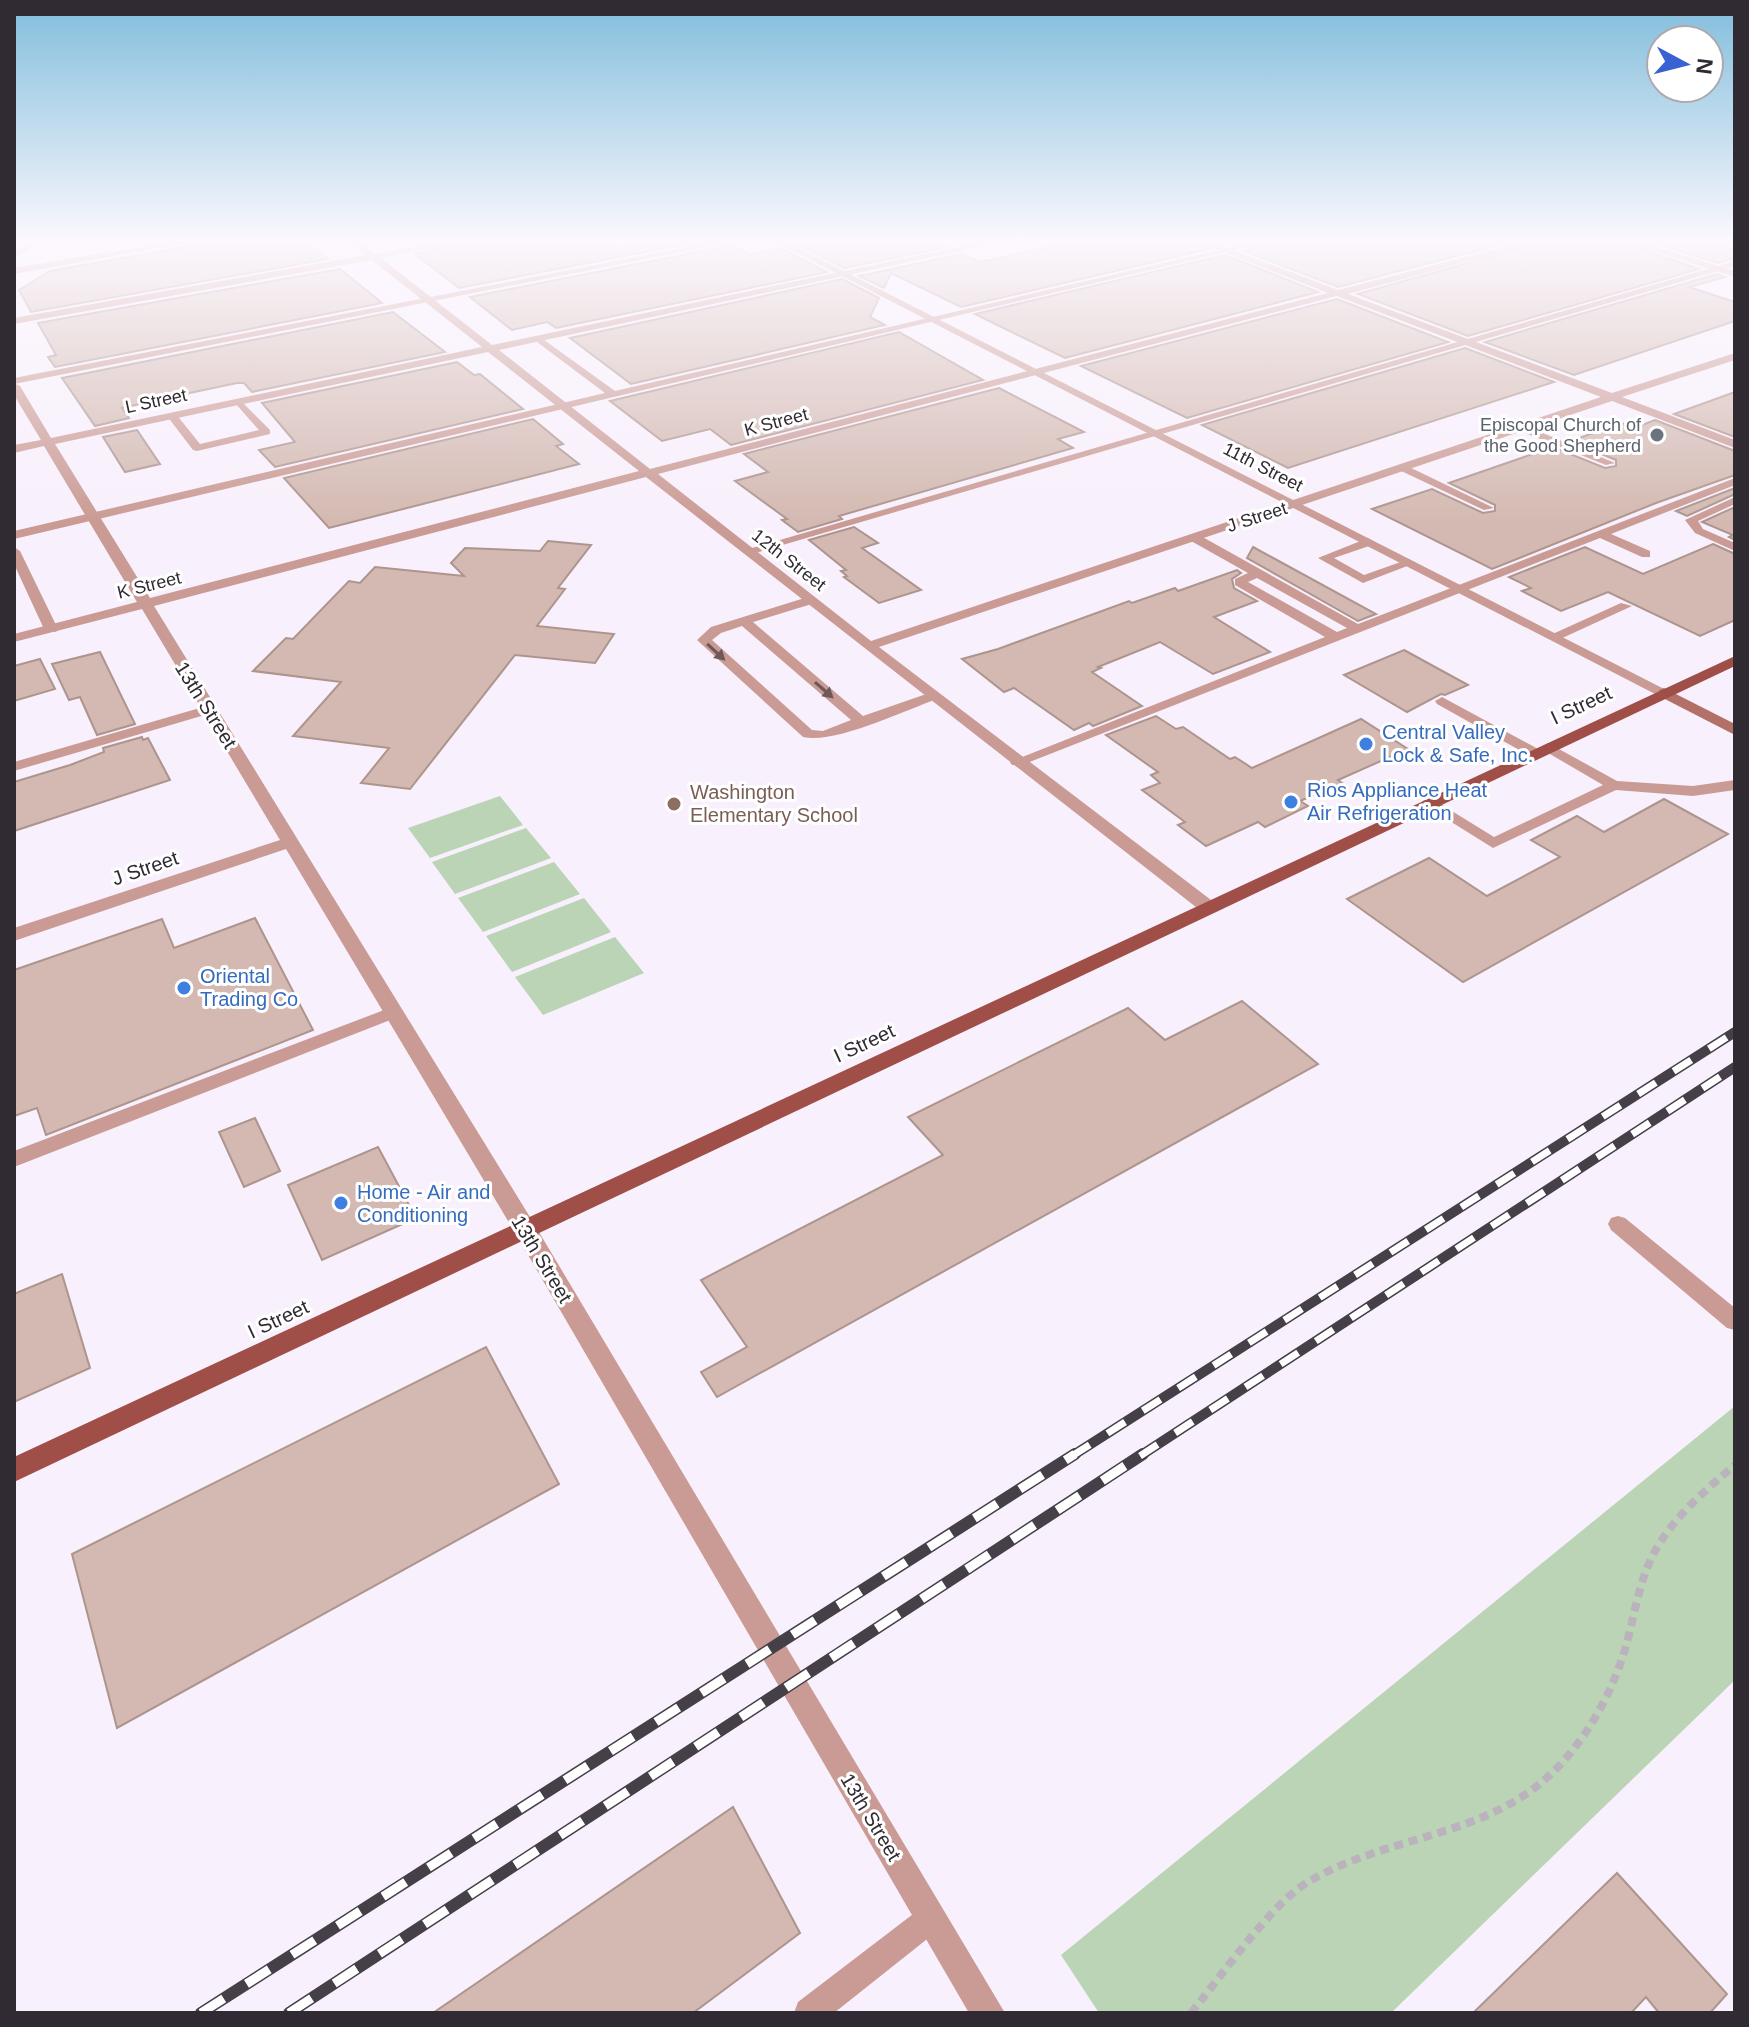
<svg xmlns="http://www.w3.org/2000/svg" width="1749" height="2027" viewBox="0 0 1749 2027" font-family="Helvetica,sans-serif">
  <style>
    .green { fill: #bbd4b5 }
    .building { fill: #d3b9b1; stroke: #ad948d; stroke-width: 2 }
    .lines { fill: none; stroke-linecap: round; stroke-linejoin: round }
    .path { stroke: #bab3be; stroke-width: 8; stroke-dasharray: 9 6; stroke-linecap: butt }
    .service { fill: #ca9b94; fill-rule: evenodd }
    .minor { fill: #ca9b94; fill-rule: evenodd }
    .tertiary { fill: #ca9b94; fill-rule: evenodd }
    .secondary { fill: #b27067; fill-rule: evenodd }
    .primary { fill: #9f4f47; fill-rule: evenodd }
    .rail-far1-casing { stroke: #453f48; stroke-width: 10 }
    .rail-casing { stroke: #453f48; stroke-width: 12 }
    .rail-far1 { stroke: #fff; stroke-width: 7; stroke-dasharray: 21; stroke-linecap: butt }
    .rail { stroke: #fff; stroke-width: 9; stroke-dasharray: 27; stroke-linecap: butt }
    .oneway { fill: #6e585a }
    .worship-dot { fill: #6b7280; stroke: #fff; stroke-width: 3 }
    .shop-dot { fill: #3f7fe0; stroke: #fff; stroke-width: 3 }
    .education-dot { fill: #8d6e63; stroke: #fff; stroke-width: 3 }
    .labels { text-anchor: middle; stroke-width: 6; stroke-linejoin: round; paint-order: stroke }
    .far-street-label { font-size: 18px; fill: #302b33; stroke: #fff }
    .far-worship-label { font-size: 18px; fill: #5b616d; stroke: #fff; text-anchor: end }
    .street-label { font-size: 20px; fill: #302b33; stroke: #fff }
    .shop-label { font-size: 20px; fill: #366cbe; stroke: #fff; text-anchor: start }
    .education-label { font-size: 20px; fill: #785e54; stroke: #fff; text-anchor: start }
  </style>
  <rect width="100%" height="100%" fill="#f8f0fc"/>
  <g class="green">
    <path d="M500 796 523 825 430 858 408 828Z"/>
    <path d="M526 828 551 858 455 894 432 862Z"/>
    <path d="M554 862 580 894 483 932 458 898Z"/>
    <path d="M584 898 611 932 512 972 486 936Z"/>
    <path d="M615 937 644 973 543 1015 515 977Z"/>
    <path d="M1735 1406V1680L1391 2013H1099L1061 1955Z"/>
  </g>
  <g class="building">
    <path d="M278 239H304L328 259 31 312 19 290 50 271 224 240 232 247Z"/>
    <path d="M479 239H601L617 249 666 239H712L459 288 415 254Z"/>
    <path d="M827 239H930L947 247 844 268 799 245Z"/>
    <path d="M1086 239 1099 242 1113 239H1188L1209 249 961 307 891 273 884 288 859 276 962 254 980 262Z"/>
    <path d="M1284 239H1522L1338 287 1244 251Z"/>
    <path d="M1553 239H1613L1699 269 1468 336 1358 294Z"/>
    <path d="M1641 239H1700L1735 250V258L1718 263Z"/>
    <path d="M733 245 750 254 781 248 827 272 556 328 547 322 512 330 470 297Z"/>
    <path d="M1225 255 1318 292 1065 358 975 314Z"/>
    <path d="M340 269 382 303 55 367 48 357 56 355 38 323Z"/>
    <path d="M1717 274 1725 277 1689 287 1735 302V321L1574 375 1485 342Z"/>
    <path d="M842 279 879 298 870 317 885 325 631 384 570 338Z"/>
    <path d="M1337 299 1448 342 1187 418 1081 366Z"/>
    <path d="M393 312 445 352 252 392 244 383H237L166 398 122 408 129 418 95 426 62 378Z"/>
    <path d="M899 332 983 380 731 445 710 429 662 441 610 401Z"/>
    <path d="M1465 348 1554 382 1288 468 1202 425Z"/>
    <path d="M457 362 474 375 480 374 523 409 275 467 259 450 295 442 262 403Z"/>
    <path d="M999 388 1084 432 1058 439 1073 448 839 516 842 519 798 532 782 520 787 519 735 481 768 472 744 454Z"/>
    <path d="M1735 392V437L1674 414Z"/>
    <path d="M533 419 563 444 556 446 579 464 329 528 284 478Z"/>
    <path d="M1655 420 1735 451V475L1656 503 1492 569 1372 509 1432 489 1483 513 1495 511V505L1449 483 1553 447 1605 468 1616 466V460L1570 441 1622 423 1634 428Z"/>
    <path d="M137 430 160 464 125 472 103 437Z"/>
    <path d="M1735 488V494L1687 516 1676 511Z"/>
    <path d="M1735 507V540L1729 537 1733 535 1702 522Z"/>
    <path d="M854 527 878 543 862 548 921 590 879 603 844 577 847 576 841 571 846 570 809 540Z"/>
    <path d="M548 541 591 545 558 588 565 589 537 626 614 634 595 663 515 655 410 789 361 783 389 748 293 736 341 682 253 671 286 638 293 639 349 581 360 583 375 567 464 576 451 563 465 548 540 551Z"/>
    <path d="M1713 544 1735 554V620L1700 636 1608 592 1561 611 1522 591 1531 588 1509 577 1585 547 1643 574Z"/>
    <path d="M1253 547 1376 614 1358 621 1247 558Z"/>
    <path d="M1237 570 1241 573 1232 579 1234 588 1257 601 1214 617 1270 652 1213 674 1160 642 1098 667 1101 668 1092 672 1142 706 1093 726 1089 723 1074 730 1014 688 1004 692 962 659 998 649 1129 601 1132 603 1175 588 1178 591Z"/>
    <path d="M1404 650 1468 685 1445 695 1441 694 1407 712 1344 675Z"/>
    <path d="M100 652 135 724 97 735 80 697 69 700 52 664Z"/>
    <path d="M40 659 55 689 14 701V666Z"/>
    <path d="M1156 716 1176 729 1183 727 1230 759 1235 757 1252 768 1361 719 1408 749 1338 780 1342 783 1300 801 1308 806 1265 827 1258 822 1206 846 1178 825 1185 822 1142 790 1160 783 1151 775 1158 772 1106 735Z"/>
    <path d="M142 737 143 740 148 738 170 780 14 831V782L70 765 104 752 103 748Z"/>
    <path d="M1664 799 1728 834 1463 982 1347 899 1429 858 1487 896 1560 857 1531 840 1577 816 1604 832Z"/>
    <path d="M255 918 313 1030 46 1135 37 1108 14 1116V970L162 919 174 948Z"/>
    <path d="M1242 1001 1318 1064 717 1397 701 1372 747 1347 701 1280 943 1155 908 1117 1128 1008 1165 1040Z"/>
    <path d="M255 1118 280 1171 244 1187 219 1132Z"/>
    <path d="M378 1147 416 1218 322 1260 288 1185Z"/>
    <path d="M62 1274 90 1368 14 1402V1294Z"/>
    <path d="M486 1347 559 1484 117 1728 72 1554Z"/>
    <path d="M733 1807 800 1933 693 2013H433Z"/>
    <path d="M1617 1873 1727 1994 1710 2013H1659L1646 1997 1631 2013H1473Z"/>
  </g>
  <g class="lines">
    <path class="path" d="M1191 2013C1220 1978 1271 1904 1308 1882 1388 1834 1491 1838 1558 1767 1590 1733 1613 1691 1626 1646 1634 1617 1638 1587 1651 1559 1669 1521 1703 1492 1735 1465"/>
    <g class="service">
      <path d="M189 239H208L14 274V268Z"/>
      <path d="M729 239H746L14 384V378Z"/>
      <path d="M1266 239H1281L14 539V531L605 393 537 342 540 337 615 391Z"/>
      <path d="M1735 261V266L752 554 742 551Z"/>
      <path d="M239 399 270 430V434L197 451 193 450 167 416 176 414 200 444 259 430 234 402Z"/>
      <path d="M1518 426H1526L1615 463 1606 465 1518 430Z"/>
      <path d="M1399 466H1407L1494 508 1484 510 1399 470Z"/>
      <path d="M1735 478V485L1611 534 1650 551V557H1642L1600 538 1022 765H1012L1010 762 1325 637 1235 585V579L1248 573 1191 541V535H1199L1358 624ZM1257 578 1347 628 1337 632 1248 582Z"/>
      <path d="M1735 497V504L1698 521 1703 529 1735 543V551L1695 533 1685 520Z"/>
      <path d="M1368 538 1374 542 1372 545 1334 558 1364 575 1409 559 1415 563 1363 583 1318 558Z"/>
      <path d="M14 547 20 551 58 629 56 632 44 629 14 564Z"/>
      <path d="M811 596 817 600 815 603 753 622 863 716 932 692 937 693V699C903 711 836 744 803 737L697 640 711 627ZM742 626 851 720 823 731 812 730 712 640 721 633Z"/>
      <path d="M1621 603 1632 606 1558 640 1546 637Z"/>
      <path d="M1442 697 1540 750 1542 753 1535 757 1530 756 1437 704 1435 701Z"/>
      <path d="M210 705 217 709 215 712 14 771V762Z"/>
      <path d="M1548 743 1617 781 1693 786 1735 780V790L1693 796 1616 790 1493 848 1421 803 1424 800H1434L1494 837 1603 785 1543 750 1541 747Z"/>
      <path d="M392 1007 401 1013 398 1017 14 1167V1151Z"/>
      <path d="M1618 1216 1625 1218 1735 1308V1330L1727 1328 1611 1230 1608 1224 1611 1218Z"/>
      <path d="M931 1903 941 1908 946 1918 941 1928 834 2013H794L798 2002 921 1908Z"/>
    </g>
    <g class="minor">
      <path d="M347 239H357L375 254 456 239H476L381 258 492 345 997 239H1015L499 350 650 469 1328 293 1191 239H1204L1338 290 1535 239H1550L1348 294 1612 393 1735 353V360L1622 397 1735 440V448L1612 401 879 647 1215 903 1217 907 1208 913 1201 911 646 477 154 606 533 1222 1005 2013H969L517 1236 286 849 14 941V928L280 840 142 609 14 642V634L137 602 44 446 14 453V445L41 440 14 395V383L20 386 51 438 482 347 372 260 14 324V318L366 255ZM1337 296 1601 397 871 641 658 474ZM488 352 639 471 150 598 55 444Z"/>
      <path d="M1616 239H1630L1735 271V277Z"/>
    </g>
    <g class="tertiary">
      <path d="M34 239H45L14 258V251Z"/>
      <path d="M770 239H781L1672 693 1669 696H1659Z"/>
    </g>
    <path class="secondary" d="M1664 688 1735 724V735L1659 696V690Z"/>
    <path class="primary" d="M1735 656V666L14 1482V1457Z"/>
    <g class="rail-far1-casing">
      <g id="rail-far1">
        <path d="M1072 1456 1735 1032"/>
        <path d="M1140 1456 1735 1067"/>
      </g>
    </g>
    <g class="rail-casing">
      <g id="rail">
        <path d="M201 2013 1075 1454"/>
        <path d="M289 2013 1143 1454"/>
      </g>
    </g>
    <use href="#rail-far1" class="rail-far1"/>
    <use href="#rail" class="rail"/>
  </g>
  <defs><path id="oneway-solid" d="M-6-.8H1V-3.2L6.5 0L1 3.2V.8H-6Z" transform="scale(2)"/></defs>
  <g class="oneway">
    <use href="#oneway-solid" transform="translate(716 652) rotate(43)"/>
    <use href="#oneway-solid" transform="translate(824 690) rotate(41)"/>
  </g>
  <linearGradient id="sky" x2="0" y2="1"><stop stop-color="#81bddc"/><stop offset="0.46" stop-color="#fcf8fe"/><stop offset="1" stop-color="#fcf8fe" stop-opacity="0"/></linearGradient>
  <rect width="1749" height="523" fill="url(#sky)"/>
  <circle class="worship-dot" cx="1657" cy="435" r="8"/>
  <g class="shop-dot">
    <circle cx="1366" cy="744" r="8"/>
    <circle cx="1291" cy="802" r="8"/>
    <circle cx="184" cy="988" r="8"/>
    <circle cx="341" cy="1203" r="8"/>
  </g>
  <circle class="education-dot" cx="674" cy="804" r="8"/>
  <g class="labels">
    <g class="far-street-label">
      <text transform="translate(156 401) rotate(-12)" y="6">L Street</text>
      <text transform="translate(776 422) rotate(-15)" y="6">K Street</text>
      <text transform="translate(1263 467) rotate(27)" y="6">11th Street</text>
      <text transform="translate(1257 517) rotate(-18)" y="6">J Street</text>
      <text transform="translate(789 560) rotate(38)" y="6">12th Street</text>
      <text transform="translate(149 585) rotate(-14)" y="6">K Street</text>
    </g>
    <g class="far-worship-label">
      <text x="1641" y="431">Episcopal Church of<tspan x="1641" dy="21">the Good Shepherd</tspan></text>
    </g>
    <g class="street-label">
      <text transform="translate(206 705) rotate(58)" y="7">13th Street</text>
      <text transform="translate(1581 705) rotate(-25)" y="7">I Street</text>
      <text transform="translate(145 868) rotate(-19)" y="7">J Street</text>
      <text transform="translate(864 1043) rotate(-25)" y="7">I Street</text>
      <text transform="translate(542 1259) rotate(59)" y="7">13th Street</text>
      <text transform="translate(278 1319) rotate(-25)" y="7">I Street</text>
      <text transform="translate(871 1817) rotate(59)" y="7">13th Street</text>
    </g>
    <g class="shop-label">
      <text x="1382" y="739">Central Valley<tspan x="1382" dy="23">Lock &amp; Safe, Inc.</tspan></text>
      <text x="1307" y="797">Rios Appliance Heat<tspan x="1307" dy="23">Air Refrigeration</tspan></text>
      <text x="200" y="983">Oriental<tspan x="200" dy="23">Trading Co</tspan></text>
      <text x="357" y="1199">Home - Air and<tspan x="357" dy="23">Conditioning</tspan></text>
    </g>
    <g class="education-label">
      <text x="690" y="799">Washington<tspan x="690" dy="23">Elementary School</tspan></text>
    </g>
  </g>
  <rect width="1749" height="2027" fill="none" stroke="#302b33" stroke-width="32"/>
  <g transform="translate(1685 64) rotate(97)"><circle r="38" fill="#ffffff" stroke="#acaaad" stroke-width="2"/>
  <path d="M0-6L14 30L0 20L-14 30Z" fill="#3961d2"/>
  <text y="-12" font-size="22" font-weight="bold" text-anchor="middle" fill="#302b33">N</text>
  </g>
</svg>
